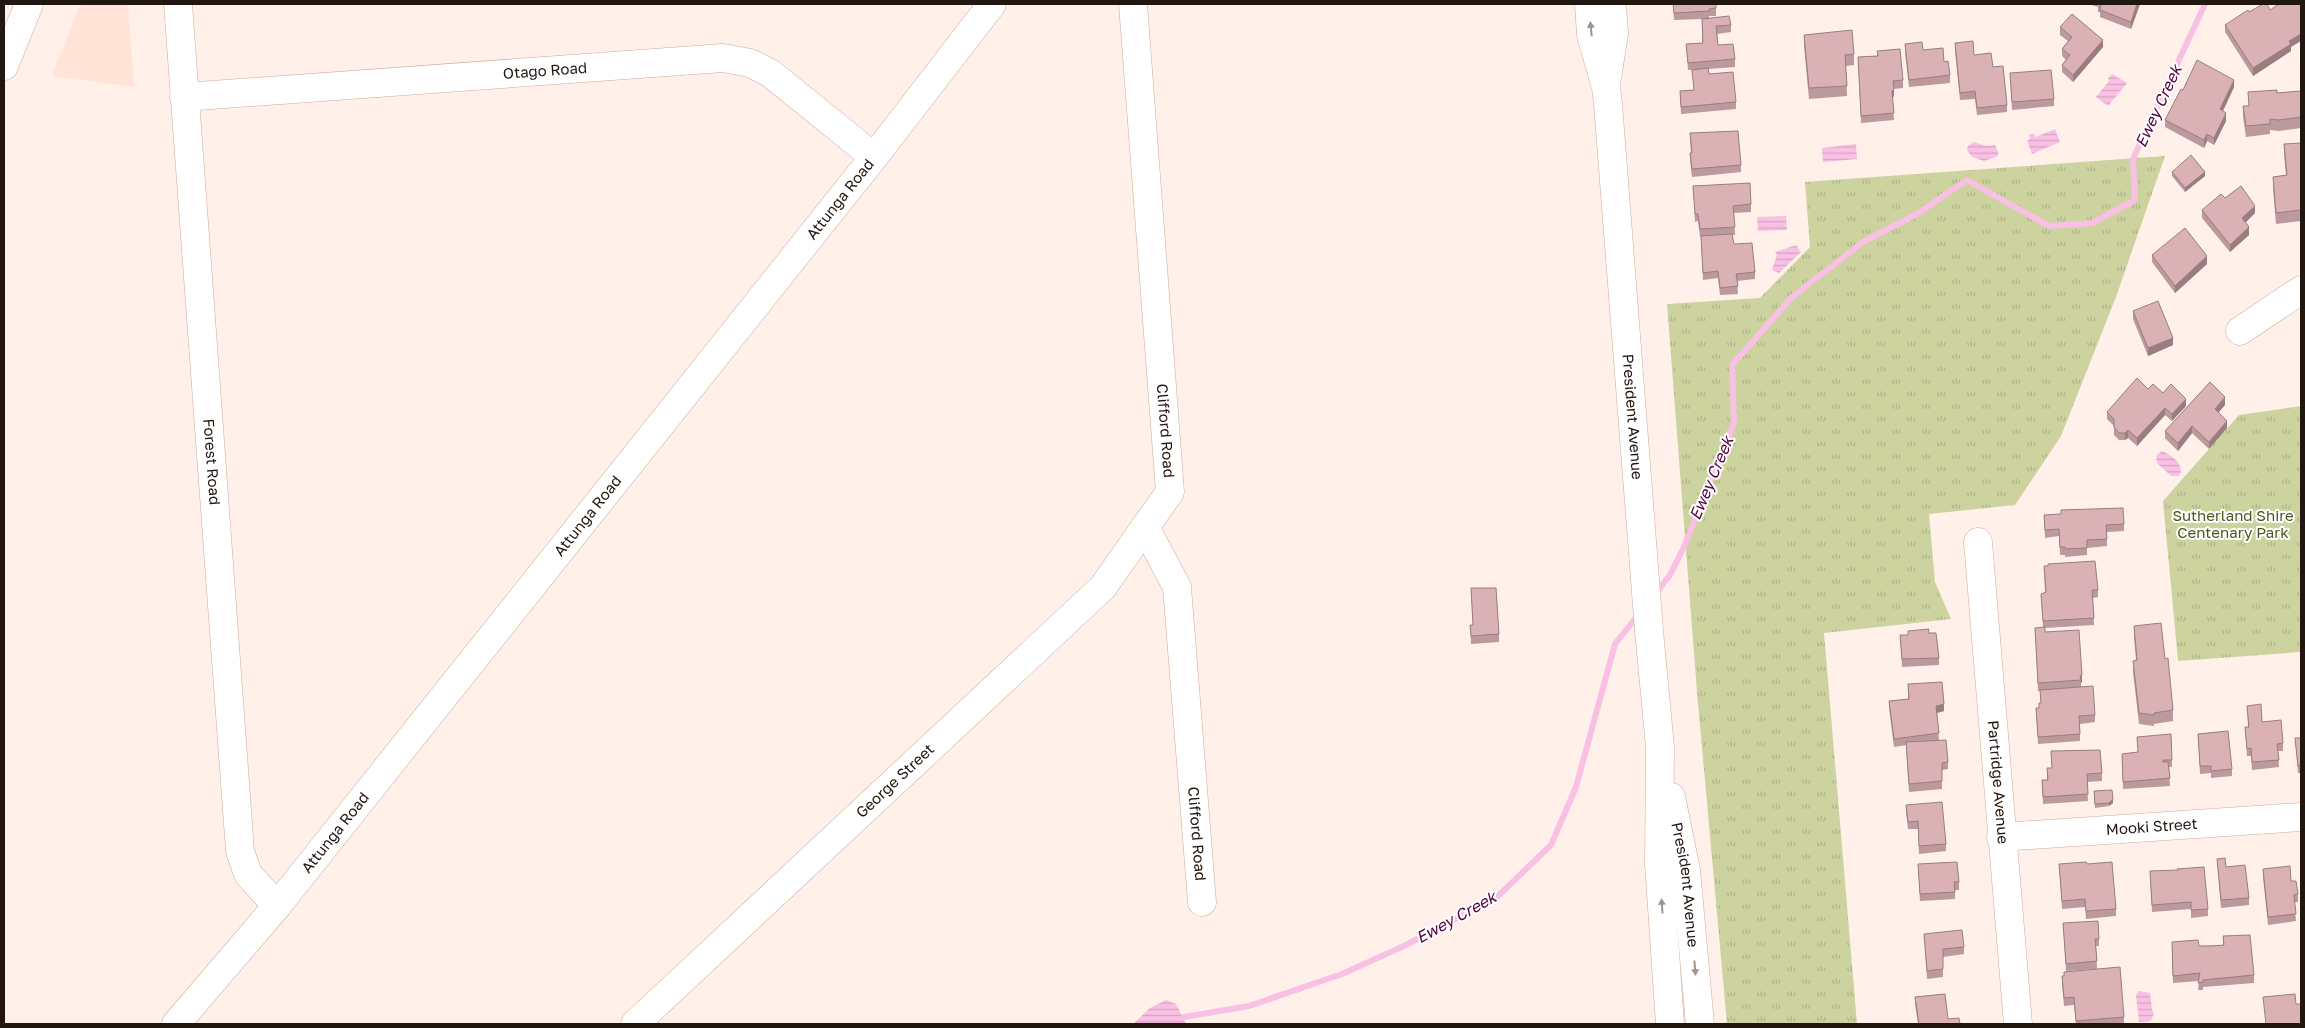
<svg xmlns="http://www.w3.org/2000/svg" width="2305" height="1028" viewBox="0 0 2305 1028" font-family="'Golos Text',sans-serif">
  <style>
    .built { fill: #ffe4d7 }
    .grass { fill: url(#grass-tufts) }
    .water { fill: url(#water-rules) }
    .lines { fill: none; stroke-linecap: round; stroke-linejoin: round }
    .stream { stroke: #f9c0e4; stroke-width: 6 }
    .minor-casing { stroke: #ccaa9a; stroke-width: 29 }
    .major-casing { stroke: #ccaa9a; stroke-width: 29 }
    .minor { stroke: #fff; stroke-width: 28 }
    .major { stroke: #fff; stroke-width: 28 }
    .wall { fill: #bb999c }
    .shaded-wall { fill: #997d7f }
    .building { fill: #dab2b5; stroke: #997d7f }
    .oneway { fill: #9c9693 }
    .labels { text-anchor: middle; stroke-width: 4; stroke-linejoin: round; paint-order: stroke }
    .street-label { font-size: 15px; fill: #221610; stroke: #fff }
    .park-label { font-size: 15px; fill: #51551e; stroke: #fff }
    .water-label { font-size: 16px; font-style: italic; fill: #550242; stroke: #fff }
  </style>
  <defs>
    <pattern id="grass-tufts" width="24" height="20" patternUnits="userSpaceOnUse" patternTransform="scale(1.25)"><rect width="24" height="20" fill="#ccd39f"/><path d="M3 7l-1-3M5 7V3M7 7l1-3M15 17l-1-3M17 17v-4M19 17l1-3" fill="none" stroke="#afb488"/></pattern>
    <pattern id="water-rules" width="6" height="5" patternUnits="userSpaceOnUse" patternTransform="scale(1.25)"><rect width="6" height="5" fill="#f9c0e4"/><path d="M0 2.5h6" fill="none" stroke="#d5a4c3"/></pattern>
  </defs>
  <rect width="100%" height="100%" fill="#fff0e9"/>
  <path class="built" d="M80 4H128L134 87 52 76Z"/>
  <g class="grass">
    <path d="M2165 156 2116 297 2061 436 2015 505 1929 514 1935 582 1951 619 1824 633 1857 1024H1727L1697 692 1667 304 1760 298 1810 247 1805 182Z"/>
    <path d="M2301 406V652L2178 661 2163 501 2239 415Z"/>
  </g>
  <g class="water">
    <path d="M2112 74 2127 83 2108 106 2096 97 2109 81 2108 78Z"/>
    <path d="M2055 129 2060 142 2032 154 2027 141 2030 139 2029 135 2033 134 2036 137Z"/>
    <path d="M1974 142 1986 146 1995 145 1998 152V156L1984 161 1972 157 1967 150 1968 146Z"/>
    <path d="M1856 144 1857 159 1823 162 1822 148Z"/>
    <path d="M1786 216 1787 230 1758 231 1757 217Z"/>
    <path d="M1796 245 1801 252 1779 273 1772 270 1777 255 1775 252Z"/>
    <path d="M2162 451C2172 455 2186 466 2179 476H2171L2157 463 2156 456Z"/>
    <path d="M2139 991 2150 993 2152 1010 2154 1013 2151 1021 2139 1022 2136 995Z"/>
    <path d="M1166 1000 1176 1004 1186 1024H1133L1150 1008Z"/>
  </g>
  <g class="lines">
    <g class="stream">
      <path d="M1656 593 1670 575 1683 549 1734 423 1732 365 1792 297 1863 242 1917 214 1967 180 2049 226 2092 223 2135 200 2133 159 2205 4"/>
      <path d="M1184 1017 1249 1006 1342 974 1404 946 1497 897 1551 845 1576 787 1615 644 1638 615"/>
    </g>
    <g class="minor-casing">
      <g id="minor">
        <path id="s1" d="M178 4 240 851 248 874 277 906"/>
        <path id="s2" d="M1133 4 1170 492 1145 527 1177 587 1202 902"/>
        <path d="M4 66 29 4"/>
        <path id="s3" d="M184 97 723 58 750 63 770 73 874 157"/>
        <path d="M2240 331 2301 290"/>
        <path id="s4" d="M1978 542 2018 1024"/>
        <path id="s5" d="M2001 837 2301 817"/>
        <path id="s6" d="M176 1024 277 906 874 157 992 4"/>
        <path id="s7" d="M635 1024 1103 587 1145 527"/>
      </g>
    </g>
    <g class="major-casing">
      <g id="major">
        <path id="s8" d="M1589 4 1591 35 1606 87 1608 104 1649 631 1660 747 1659 864 1670 1024"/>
        <path d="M1607 78 1614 33 1612 4"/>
        <path id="s9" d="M1671 797 1686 870 1700 1024"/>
      </g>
    </g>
    <use href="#minor" class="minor"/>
    <use href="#major" class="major"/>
  </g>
  <g class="wall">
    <path d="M1673 4H1716V16H1709V18L1731 25V32L1717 34 1718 45 1735 59V67L1708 69 1709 74 1736 102V109L1681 114 1680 91 1694 90 1692 70H1688L1686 44 1702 43V19L1674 20Z"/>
    <path d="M2088 4H2140L2131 29 2100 17V12H2098V7Z"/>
    <path d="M2249 12 2291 47V51L2253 76 2225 32V25Z"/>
    <path d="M2060 27 2103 47 2073 82 2062 72V65L2066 60 2062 56V49L2068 41 2060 35Z"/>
    <path d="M1804 35 1854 54V65L1846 66 1847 96 1809 99 1804 46Z"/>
    <path d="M1955 43 1993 67 2007 105V112L1977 115 1975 99 1960 100 1955 50Z"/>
    <path d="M1905 44 1923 50 1950 75V83L1909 87 1905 52Z"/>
    <path d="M1877 51 1903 80V88L1894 89V96L1892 98 1894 120 1861 123 1858 57 1877 56Z"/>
    <path d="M2010 73 2054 99V106L2012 110Z"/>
    <path d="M2234 87 2223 111 2226 121 2214 145 2207 141 2204 148 2165 127V120L2183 90Z"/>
    <path d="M2301 91V128L2279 131 2270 130V134L2246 137 2243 117V106H2248L2277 93Z"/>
    <path d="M1690 133 1741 165V172L1692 177 1690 160V153H1691Z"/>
    <path d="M2301 143V221L2276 224 2273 188V177L2286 175 2284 155V144Z"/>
    <path d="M2172 172 2205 176 2185 192 2172 176Z"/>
    <path d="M1693 186 1751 204V212L1734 213 1735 235H1732L1734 244 1755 272V279L1737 281 1738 294 1720 295 1718 278 1703 280 1701 237H1700L1698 221 1695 222Z"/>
    <path d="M2225 198 2255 213 2245 223 2249 235 2230 252 2202 218V210Z"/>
    <path d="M2152 255 2207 264 2175 293 2152 262Z"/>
    <path d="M2133 311 2173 345 2148 356 2133 319Z"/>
    <path d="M2148 389 2163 393 2186 406 2172 421 2165 415 2137 446 2128 438 2125 440H2119L2114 435V426L2107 419V412Z"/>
    <path d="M2225 405 2219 412 2227 428 2209 449 2192 433 2178 451 2165 438V431Z"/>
    <path d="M2044 515 2124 524V531L2107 532V546L2087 548V555L2065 557V555H2060L2059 536 2045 538Z"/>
    <path d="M2044 566 2098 590V597L2093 598 2094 625 2045 628V632L2082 682 2081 683V687L2095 715V722L2080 724V741L2038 744 2036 708H2039L2041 703 2040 691H2038L2035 628H2043L2041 594 2045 592Z"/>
    <path d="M1471 588 1499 634V642L1471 644 1470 625H1473Z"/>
    <path d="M2134 626 2173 710V721L2154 724V726L2139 724 2133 672V661L2136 660 2134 637Z"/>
    <path d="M1929 633 1939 658V665L1902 667 1900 635H1908Z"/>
    <path d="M1908 684 1944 711 1937 713 1939 740 1948 762V769L1942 770V789L1909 792 1906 745 1894 747 1889 708V701L1908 699Z"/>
    <path d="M2247 706 2283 743V751H2278L2279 767 2252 770 2251 756H2247L2245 727H2248Z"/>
    <path d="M2198 734 2232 769V776L2211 778V773L2200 774Z"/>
    <path d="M2137 737 2172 760V767H2169L2170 786 2123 789 2122 754 2138 752Z"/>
    <path d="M2295 738H2301V773H2298Z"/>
    <path d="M2051 751 2102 773V781L2087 782 2088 801 2043 804 2042 780H2047V768H2052Z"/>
    <path d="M2094 791 2113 803 2109 806 2095 808Z"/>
    <path d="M1906 805 1946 844V851L1919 854 1918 829H1908L1906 812Z"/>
    <path d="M2217 859 2226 867 2249 898V905L2221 908Z"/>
    <path d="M1918 864 1959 882V890H1955V899L1920 901Z"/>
    <path d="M2059 864H2087L2116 909V916L2086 919 2085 907 2062 909Z"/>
    <path d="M2263 869 2291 881 2298 894V902H2294L2296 921 2268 925 2263 877Z"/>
    <path d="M2150 871 2208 909V916L2191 918V909L2152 912Z"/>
    <path d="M2063 923 2099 939V946H2096L2097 969 2066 971Z"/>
    <path d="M1924 934 1964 947V954L1943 957V977L1927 979Z"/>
    <path d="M2223 936 2254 975V983L2203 987V990H2198L2199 981 2173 983 2172 949 2199 946 2223 945Z"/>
    <path d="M2064 972 2124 1017V1024H2076L2074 1005 2064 1006 2062 983V976H2064Z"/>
    <path d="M1915 997 1948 1019 1960 1024H1918L1915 1004Z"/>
  </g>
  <g class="shaded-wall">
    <path d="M2137 4H2140L2131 29V22Z"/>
    <path d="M2301 34V41L2291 47V51L2253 76V68L2289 41Z"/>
    <path d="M2103 40V47L2073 82V75Z"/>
    <path d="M2234 80V87L2220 117V109Z"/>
    <path d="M1894 89V96L1892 98V91Z"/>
    <path d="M2226 113V121L2214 145V138Z"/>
    <path d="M2207 134V141L2204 148V140Z"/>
    <path d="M2205 172V176L2185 192V188Z"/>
    <path d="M2255 206V213L2242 226V218Z"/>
    <path d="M2249 227V235L2230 252V245Z"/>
    <path d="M2207 256V264L2175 293V286Z"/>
    <path d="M2173 338V345L2148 356V348Z"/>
    <path d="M2225 397V405L2215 416V409Z"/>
    <path d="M2186 399V406L2172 421V414Z"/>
    <path d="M2165 408V415L2137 446V438Z"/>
    <path d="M2227 421V428L2209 449V442Z"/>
    <path d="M2192 426V433L2178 451V443Z"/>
    <path d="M2128 430V438L2125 440V433Z"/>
    <path d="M2082 675V682L2081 683 2080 676Z"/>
    <path d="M1944 704V711L1936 713V706Z"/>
    <path d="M2113 799V803L2109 806V803Z"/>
  </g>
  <g class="building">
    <path d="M1673 4H1716V8L1709 9V11L1674 13Z"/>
    <path d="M2098 4H2137L2131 22 2100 10 2101 5Z"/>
    <path d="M2263 4H2267L2270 10 2279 4H2301V34L2289 41 2291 44 2253 68 2225 25 2248 10 2249 12Z"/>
    <path d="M2072 14 2103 40 2073 75 2062 65 2070 55 2062 49 2072 37 2060 27Z"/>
    <path d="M1729 16 1731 25 1716 26 1718 45 1733 44 1735 59 1688 63 1686 44 1703 43 1702 19Z"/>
    <path d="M1852 30 1854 54 1845 55 1847 86 1809 88 1804 35Z"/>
    <path d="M1973 41 1974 55 1991 53 1993 67 2003 66 2007 105 1977 108 1975 91 1960 93 1955 43Z"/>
    <path d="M1922 42 1923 50 1943 48 1944 62 1948 61 1950 75 1909 80 1905 44Z"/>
    <path d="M1900 49 1903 80 1893 81 1894 89 1892 91 1894 113 1861 116 1858 57 1878 56 1877 51Z"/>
    <path d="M2197 60 2234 80 2220 109 2226 113 2214 138 2207 134 2204 140 2165 120 2181 89 2183 90Z"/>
    <path d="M1708 68 1709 74 1733 72 1736 102 1681 107 1680 91 1694 90 1692 70Z"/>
    <path d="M2051 70 2054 99 2012 102 2010 73Z"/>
    <path d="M2277 90V93L2301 91V117L2279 120 2270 119V124L2246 126 2243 106H2249L2248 92Z"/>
    <path d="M1738 131 1741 165 1692 169 1690 153H1692L1690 133Z"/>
    <path d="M2301 143V210L2276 213 2273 177 2287 175 2284 144Z"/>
    <path d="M2191 155 2205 172 2185 188 2172 172Z"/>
    <path d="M1750 183 1751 204 1733 206 1735 227 1700 229 1698 214H1695L1693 186Z"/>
    <path d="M2241 186 2255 206 2242 218 2249 227 2230 245 2202 210 2221 194 2225 198Z"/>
    <path d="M2185 228 2207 256 2175 286 2152 255Z"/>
    <path d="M1732 234 1734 244 1752 243 1755 272 1736 274 1738 286 1720 288 1718 271 1703 273 1701 236Z"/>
    <path d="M2158 301 2173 338 2148 348 2133 311Z"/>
    <path d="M2137 378 2148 389 2153 384 2163 393 2171 384 2186 399 2172 414 2165 408 2137 438 2128 430 2125 433H2119L2114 427V419L2107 412Z"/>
    <path d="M2210 382 2225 397 2215 409 2227 421 2209 442 2192 426 2178 443 2165 431Z"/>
    <path d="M2123 508 2124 524 2106 525 2107 539 2087 540V548L2065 549V547H2060L2059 529 2045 530 2044 515 2061 514V510Z"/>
    <path d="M2095 561 2098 590H2092L2094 618 2043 621 2041 594 2046 592 2044 566H2048V564Z"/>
    <path d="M1471 588H1496L1499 634 1471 636 1470 625H1473Z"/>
    <path d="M2161 623 2165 659 2168 658 2173 710 2154 713V715L2139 713 2133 661 2137 660 2134 626Z"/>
    <path d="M2045 627V632L2079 630 2082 675 2080 676 2081 680 2038 683 2035 628Z"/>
    <path d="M1929 629 1928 633H1936L1939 658 1902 659 1900 635H1908V631Z"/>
    <path d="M1942 682 1944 704 1936 706 1939 733 1894 739 1889 701 1909 699 1908 684Z"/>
    <path d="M2093 686 2095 715 2079 716 2080 734 2038 737 2036 708H2039V703H2041L2040 690Z"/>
    <path d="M2261 704 2262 722 2281 720 2283 743 2277 744 2279 760 2252 762 2251 748 2247 749 2245 727H2249L2247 706Z"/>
    <path d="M2228 731 2232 769 2211 771V766H2200L2198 734Z"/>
    <path d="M2171 734 2172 760H2163V762H2168L2170 778 2123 782 2122 754 2138 752 2137 737Z"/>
    <path d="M2295 738H2301V765L2298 766Z"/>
    <path d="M1946 740 1948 762 1942 763V781L1909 784 1906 742Z"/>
    <path d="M2100 750 2102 773 2087 774 2088 794 2043 797 2042 780H2048L2047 768H2052L2051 751Z"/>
    <path d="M2112 790 2113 799 2109 803 2095 804 2094 791Z"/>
    <path d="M1942 802 1946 844 1919 846 1918 821 1908 822 1906 805Z"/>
    <path d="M2225 858 2226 867 2245 865 2249 898 2221 900 2217 859Z"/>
    <path d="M1957 862 1959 882H1954L1955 892 1920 894 1918 864Z"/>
    <path d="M2086 862 2087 864 2112 862 2116 909 2086 911 2085 899 2062 901 2059 864Z"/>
    <path d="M2290 866 2291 881H2296L2298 894 2294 895 2296 914 2268 917 2263 869Z"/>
    <path d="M2204 867 2208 909 2191 910V902L2152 905 2150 871 2178 870 2177 869Z"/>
    <path d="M2098 921 2099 939H2095L2097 961 2066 964 2063 923Z"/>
    <path d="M1962 930 1964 947 1943 949V969L1927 971 1924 934Z"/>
    <path d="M2250 935 2254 975 2203 980V982L2198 983 2200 973 2173 976 2172 942 2198 940 2199 946H2212L2224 945 2223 936Z"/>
    <path d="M2120 967 2124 1017 2076 1021 2074 997 2064 998 2062 976H2064V972Z"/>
    <path d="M1945 994 1948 1019 1959 1018 1960 1024H1919L1915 997Z"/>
    <path d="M2295 994 2296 1004H2301V1024H2266L2263 997Z"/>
  </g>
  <defs><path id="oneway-solid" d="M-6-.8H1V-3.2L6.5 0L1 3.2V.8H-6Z" transform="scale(1.25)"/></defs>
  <g class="oneway">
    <use href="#oneway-solid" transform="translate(1591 29) rotate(-96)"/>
    <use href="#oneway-solid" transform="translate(1662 906) rotate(-94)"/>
    <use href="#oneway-solid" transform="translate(1695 968) rotate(85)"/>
  </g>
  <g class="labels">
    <g class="street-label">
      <text dy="5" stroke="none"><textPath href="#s3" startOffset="362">Otago Road</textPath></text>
      <text dy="5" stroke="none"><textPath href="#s6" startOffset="1059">Attunga Road</textPath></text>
      <text dy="5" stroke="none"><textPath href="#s8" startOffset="416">President Avenue</textPath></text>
      <text dy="5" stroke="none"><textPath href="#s2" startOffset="428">Clifford Road</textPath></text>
      <text dy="5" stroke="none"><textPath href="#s1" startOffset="459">Forest Road</textPath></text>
      <text dy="5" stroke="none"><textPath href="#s6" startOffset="654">Attunga Road</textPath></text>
      <text dy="5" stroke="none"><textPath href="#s7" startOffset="356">George Street</textPath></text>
      <text dy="5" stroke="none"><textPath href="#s4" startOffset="241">Partridge Avenue</textPath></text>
      <text dy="5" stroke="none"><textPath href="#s5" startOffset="151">Mooki Street</textPath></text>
      <text dy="5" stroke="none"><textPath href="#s6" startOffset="249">Attunga Road</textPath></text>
      <text dy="5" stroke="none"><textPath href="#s2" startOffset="848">Clifford Road</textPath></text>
      <text dy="5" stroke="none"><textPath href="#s9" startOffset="89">President Avenue</textPath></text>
    </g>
    <g class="park-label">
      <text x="2233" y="521">Sutherland Shire<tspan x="2233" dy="17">Centenary Park</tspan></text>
    </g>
    <g class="water-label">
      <text transform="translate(2158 106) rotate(-65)" y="6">Ewey Creek</text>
      <text transform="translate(1711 478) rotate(-67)" y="6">Ewey Creek</text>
      <text transform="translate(1456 917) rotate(-29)" y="6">Ewey Creek</text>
    </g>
  </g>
  <rect width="2305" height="1028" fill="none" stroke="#221610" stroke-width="10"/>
</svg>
